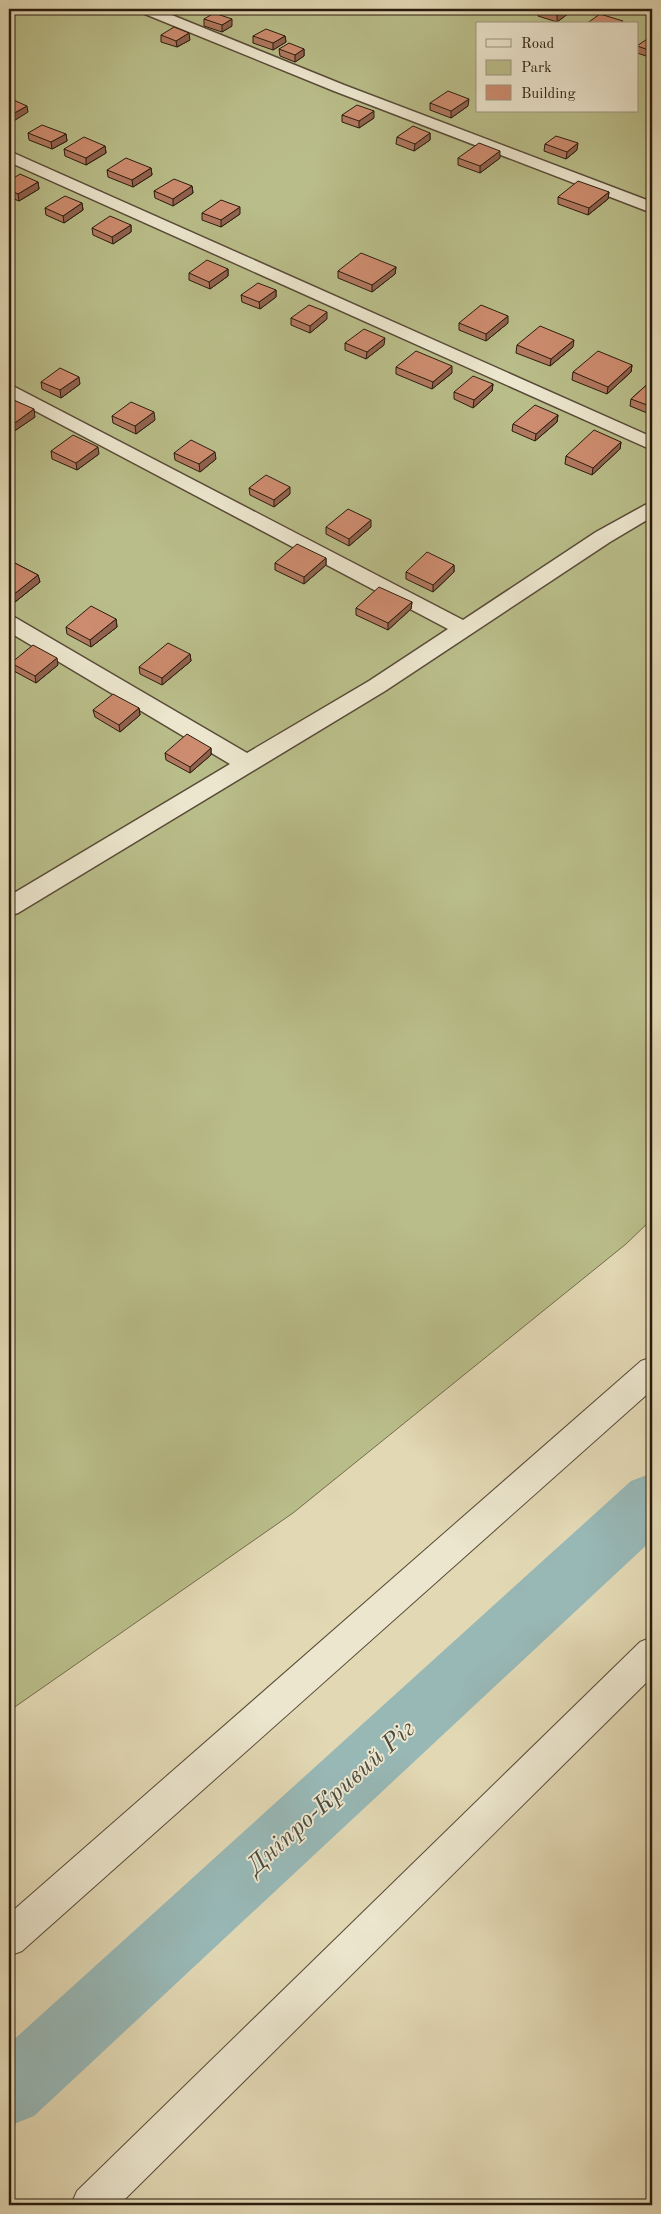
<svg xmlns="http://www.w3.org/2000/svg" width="661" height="2214" viewBox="0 0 661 2214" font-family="'Old Standard TT',serif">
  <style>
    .green { fill: #b9bd89; stroke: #726c4b; fill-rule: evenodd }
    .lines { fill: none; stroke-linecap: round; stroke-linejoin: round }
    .canal { fill: #98b8b6; fill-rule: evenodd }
    .service-casing { stroke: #584b37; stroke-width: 3 }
    .minor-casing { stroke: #584b37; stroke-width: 2 }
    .service { fill: #ece6ce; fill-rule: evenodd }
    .minor { fill: #ece6ce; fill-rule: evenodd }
    .wall { fill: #b0785f; stroke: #2a1c0d }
    .shaded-wall { fill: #90624e; stroke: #2a1c0d }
    .building { fill: #cd8c6f; stroke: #2a1c0d }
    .labels { text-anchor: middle; stroke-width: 4; stroke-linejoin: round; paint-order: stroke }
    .near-water-label { font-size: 25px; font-style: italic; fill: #4b4b40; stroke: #ece6ce }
  </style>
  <rect width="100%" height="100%" fill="#e2d8b4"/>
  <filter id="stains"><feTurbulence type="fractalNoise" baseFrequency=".004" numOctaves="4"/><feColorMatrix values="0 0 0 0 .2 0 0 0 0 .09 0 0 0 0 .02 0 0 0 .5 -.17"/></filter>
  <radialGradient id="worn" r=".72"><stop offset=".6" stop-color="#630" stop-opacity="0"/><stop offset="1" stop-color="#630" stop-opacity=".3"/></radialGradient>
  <path class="green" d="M9 9H652V1219L626 1244 293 1513 9 1711ZM477 24H637V111H477Z"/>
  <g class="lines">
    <path class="canal" d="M652 1473V1540L34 2116 9 2126V2044L631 1481Z"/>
    <g class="service-casing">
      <g id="service">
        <path d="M138 9H157L344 85 652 202V213L334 91 140 12Z"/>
        <path d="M9 151 652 437V450L9 162Z"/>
        <path d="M9 384 463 620 596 532 645 505 652 503V517L610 542 385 691 18 913 9 916V896L230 764 9 632V616L16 618 247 753 369 681 448 629 9 397Z"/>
      </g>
    </g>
    <g class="minor-casing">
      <g id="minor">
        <path d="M652 1357V1390L22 1951 9 1956V1914L641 1361Z"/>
        <path d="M652 1637V1677L119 2205H71L77 2191 640 1642Z"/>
      </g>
    </g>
    <use href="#service" class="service"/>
    <use href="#minor" class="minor"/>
  </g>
  <g class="wall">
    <path d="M539 9H573V10L557 22 538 16Z"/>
    <path d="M204 19 232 26 222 32 204 26Z"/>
    <path d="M161 35 190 40 177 47 161 42Z"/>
    <path d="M253 36H285L286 42 273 50 253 43Z"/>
    <path d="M652 38V58L637 53V46Z"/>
    <path d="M279 49H304V56L295 62 280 56Z"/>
    <path d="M430 103 468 106 451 118 430 110Z"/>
    <path d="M342 115 374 118 359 128 342 122Z"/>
    <path d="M28 133 66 134 67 141 52 149 29 140Z"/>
    <path d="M430 133V140L414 151 396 144 397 137Z"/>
    <path d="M545 144 577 150 566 159 544 151Z"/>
    <path d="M105 146 106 153 86 165 65 156 64 149Z"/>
    <path d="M458 158H500L480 173 458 165Z"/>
    <path d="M151 168 152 175 133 187 108 177 107 170Z"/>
    <path d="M9 181 38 182 39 189 19 201 9 197Z"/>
    <path d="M192 186 193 193 173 206 155 198 154 191Z"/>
    <path d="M609 192 608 199 588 215 558 204V197Z"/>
    <path d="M82 203 83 210 64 223 46 215 45 208Z"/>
    <path d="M202 213 240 214 221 227 202 220Z"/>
    <path d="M131 225V232L113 244 93 235 92 228Z"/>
    <path d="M396 267 395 274 372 292 338 278V271Z"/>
    <path d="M228 269V276L210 289 189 280V273Z"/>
    <path d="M276 290V297L260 309 242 302 241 295Z"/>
    <path d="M291 318 327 319 310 333 291 325Z"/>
    <path d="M459 323H508L486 341 459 330Z"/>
    <path d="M345 343 384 345 366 359 345 350Z"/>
    <path d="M517 345 573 347 550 366 516 353Z"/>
    <path d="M632 365 631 372 607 394 572 380 573 372Z"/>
    <path d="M396 367 452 373 432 389 396 374Z"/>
    <path d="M652 380V415L630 406 631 399Z"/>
    <path d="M41 382 80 384 61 398 42 389Z"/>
    <path d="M493 384 492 391 473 408 454 399V392Z"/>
    <path d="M9 398 35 417 13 432 9 430Z"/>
    <path d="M558 415 557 422 535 441 512 431 513 424Z"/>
    <path d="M112 416 155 420 136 434 113 423Z"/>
    <path d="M621 442 620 449 592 475 565 464 566 456Z"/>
    <path d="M51 451 99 454 77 470 52 459Z"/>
    <path d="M174 453 216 459 200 472 175 460Z"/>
    <path d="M249 488 290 494 274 507 250 495Z"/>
    <path d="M326 527H371L349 546 326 534Z"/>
    <path d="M326 558V565L304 584 275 570V563Z"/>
    <path d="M9 560 38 575 40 582 15 602 9 599Z"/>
    <path d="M454 565V572L433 592 406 579V572Z"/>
    <path d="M412 602 411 609 388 630 356 615V608Z"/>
    <path d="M116 619 117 627 91 647 67 634 66 627Z"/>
    <path d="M190 654 191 661 162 685 140 674 139 667Z"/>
    <path d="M11 663 58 665 36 683 12 670Z"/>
    <path d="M139 708 140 715 120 732 95 717 93 710Z"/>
    <path d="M211 748V755L190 773 166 760 165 753Z"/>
  </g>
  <g class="shaded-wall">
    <path d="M566 9H573V10L557 22V15Z"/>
    <path d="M232 19V26L222 32V25Z"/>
    <path d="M189 33 190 40 177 47 176 41Z"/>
    <path d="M285 36 286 42 273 50V43Z"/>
    <path d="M304 49V56L295 62V55Z"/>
    <path d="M469 99 468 106 451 118V111Z"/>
    <path d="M27 106 28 112 9 124V116Z"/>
    <path d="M374 111V118L359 128V121Z"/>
    <path d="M430 133V140L414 151 415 144Z"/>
    <path d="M66 134 67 141 52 149 51 142Z"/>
    <path d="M578 143 577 150 566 159 567 152Z"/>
    <path d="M105 146 106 153 86 165V158Z"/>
    <path d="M500 151V158L480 173V166Z"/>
    <path d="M151 168 152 175 133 187 132 180Z"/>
    <path d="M38 182 39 189 19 201 18 194Z"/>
    <path d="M192 186 193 193 173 206V199Z"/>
    <path d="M609 192 608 199 588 215 589 208Z"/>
    <path d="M82 203 83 210 64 223 63 216Z"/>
    <path d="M240 207V214L221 227V220Z"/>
    <path d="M131 225V232L113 244 112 237Z"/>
    <path d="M396 267 395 274 372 292V285Z"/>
    <path d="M228 269V276L210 289 209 282Z"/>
    <path d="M276 290V297L260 309 259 302Z"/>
    <path d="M327 312V319L310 333V326Z"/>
    <path d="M508 316V323L486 341V334Z"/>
    <path d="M385 338 384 345 366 359 367 352Z"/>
    <path d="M574 340 573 347 550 366 551 359Z"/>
    <path d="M632 365 631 372 607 394 608 387Z"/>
    <path d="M452 366V373L432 389 433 382Z"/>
    <path d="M79 377 80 384 61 398 60 390Z"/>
    <path d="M493 384 492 391 473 408 474 400Z"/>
    <path d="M34 409 35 417 13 432 12 425Z"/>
    <path d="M154 412 155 420 136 434 135 426Z"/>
    <path d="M558 415 557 422 535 441 536 434Z"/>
    <path d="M621 442 620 449 592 475 593 468Z"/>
    <path d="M98 447 99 454 77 470 76 463Z"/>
    <path d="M215 452 216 459 200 472 199 464Z"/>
    <path d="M290 487V494L274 507V500Z"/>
    <path d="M371 520V527L349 546V539Z"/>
    <path d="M326 558V565L304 584V577Z"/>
    <path d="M454 565V572L433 592V585Z"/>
    <path d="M38 575 40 582 15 602 13 595Z"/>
    <path d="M412 602 411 609 388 630V623Z"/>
    <path d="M116 619 117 627 91 647 90 640Z"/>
    <path d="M190 654 191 661 162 685V678Z"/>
    <path d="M57 658 58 665 36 683 35 676Z"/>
    <path d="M139 708 140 715 120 732 119 725Z"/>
    <path d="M211 748V755L190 773V767Z"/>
  </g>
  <g class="building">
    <path d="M539 9H566L557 15Z"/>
    <path d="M214 13 232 19 222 25 204 19Z"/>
    <path d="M600 14 623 21 620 24H586Z"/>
    <path d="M174 27 189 33 176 41 161 35Z"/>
    <path d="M266 29 285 36 273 43 253 36Z"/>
    <path d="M650 37 652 38V51L637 46Z"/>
    <path d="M289 43 304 49 295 55 279 49Z"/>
    <path d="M448 91 469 99 451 111 430 103Z"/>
    <path d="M9 98 27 106 9 116Z"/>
    <path d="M357 105 374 111 359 121 342 115Z"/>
    <path d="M42 125 66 134 51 142 28 133Z"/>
    <path d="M413 126 430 133 415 144 397 137Z"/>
    <path d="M556 136 578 143 567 152 545 144Z"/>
    <path d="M84 137 105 146 86 158 64 149Z"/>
    <path d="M479 143 500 151 480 166 458 158Z"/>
    <path d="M126 158 151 168 132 180 107 170Z"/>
    <path d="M20 174 38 182 18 194 9 190V181Z"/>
    <path d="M174 179 192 186 173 199 154 191Z"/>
    <path d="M578 181 609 192 589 208 558 197Z"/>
    <path d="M65 196 82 203 63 216 45 208Z"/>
    <path d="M221 200 240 207 221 220 202 213Z"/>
    <path d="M110 216 131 225 112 237 92 228Z"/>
    <path d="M361 253 396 267 372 285 338 271Z"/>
    <path d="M207 260 228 269 209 282 189 273Z"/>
    <path d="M258 283 276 290 259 302 241 295Z"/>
    <path d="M309 305 327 312 310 326 291 318Z"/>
    <path d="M481 305 508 316 486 334 459 323Z"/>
    <path d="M540 326 574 340 551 359 517 345Z"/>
    <path d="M364 329 385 338 367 352 345 343Z"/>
    <path d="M416 351 452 366 433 382 396 367Z"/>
    <path d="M598 351 632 365 608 387 573 372Z"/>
    <path d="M60 368 79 377 60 390 41 382Z"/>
    <path d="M473 376 493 384 474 400 454 392Z"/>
    <path d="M652 380V407L631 399Z"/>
    <path d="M9 398 34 409 12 425 9 423Z"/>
    <path d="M131 402 154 412 135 426 112 416Z"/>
    <path d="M535 405 558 415 536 434 513 424Z"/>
    <path d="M594 430 621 442 593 468 566 456Z"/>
    <path d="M73 435 98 447 76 463 51 451Z"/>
    <path d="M191 440 215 452 199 464 174 453Z"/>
    <path d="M266 475 290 487 274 500 249 488Z"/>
    <path d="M348 509 371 520 349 539 326 527Z"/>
    <path d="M297 544 326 558 304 577 275 563Z"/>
    <path d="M427 552 454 565 433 585 406 572Z"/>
    <path d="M9 560 38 575 13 595 9 593Z"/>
    <path d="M379 587 412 602 388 623 356 608Z"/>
    <path d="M91 606 116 619 90 640 66 627Z"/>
    <path d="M168 643 190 654 162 678 139 667Z"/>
    <path d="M33 645 57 658 35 676 11 663Z"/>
    <path d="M113 694 139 708 119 725 93 710Z"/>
    <path d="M187 734 211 748 190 767 165 753Z"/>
  </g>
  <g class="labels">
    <g class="near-water-label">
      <text transform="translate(330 1796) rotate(-42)" y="9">Дніпро-Кривий Ріг</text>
    </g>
  </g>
  <rect width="661" height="2214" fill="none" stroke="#e2d8b4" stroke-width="30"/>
  <rect x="10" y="10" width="641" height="2194" fill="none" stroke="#2a1c0d" stroke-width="2.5"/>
  <rect x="15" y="15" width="631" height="2184" fill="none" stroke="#2a1c0d"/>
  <rect x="476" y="22" width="162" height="90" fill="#ece6ce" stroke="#9e9581"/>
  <rect x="486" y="39" width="25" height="8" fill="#ece6ce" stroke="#9e9581"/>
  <text x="521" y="48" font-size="15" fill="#2a1c0d">Road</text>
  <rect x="486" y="60" width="25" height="15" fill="#b9bd89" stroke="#9e9581"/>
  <text x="521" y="72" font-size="15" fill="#2a1c0d">Park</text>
  <rect x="486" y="85" width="25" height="15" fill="#cd8c6f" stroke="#9e9581"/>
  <text x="521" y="98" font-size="15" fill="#2a1c0d">Building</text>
  <rect width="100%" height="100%" filter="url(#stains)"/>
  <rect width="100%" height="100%" fill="url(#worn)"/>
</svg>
